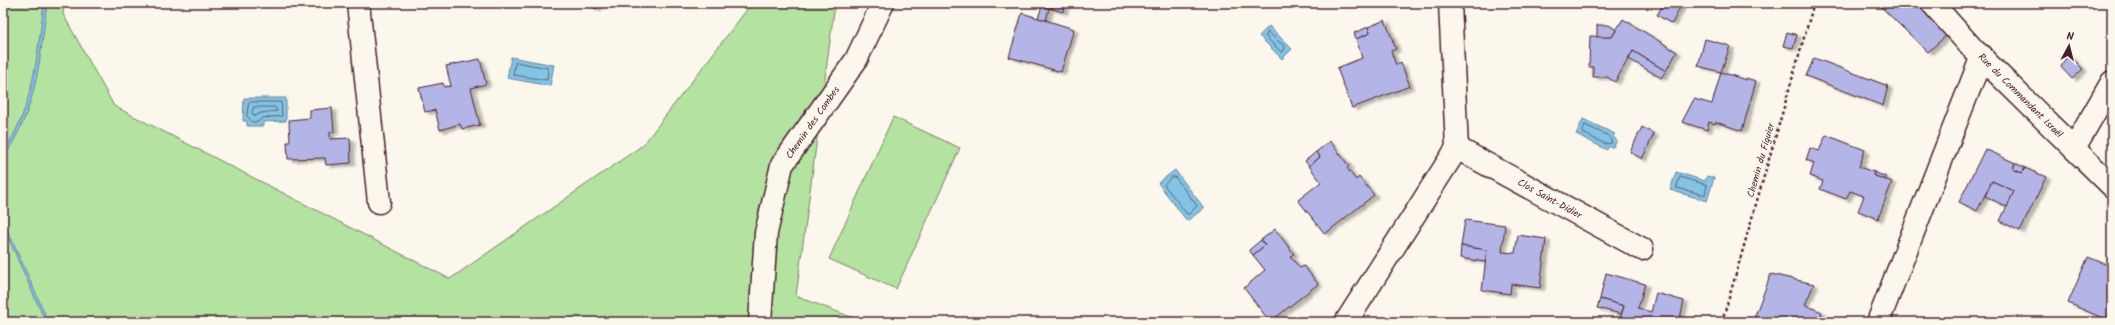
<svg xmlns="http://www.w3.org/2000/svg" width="2115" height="325" viewBox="0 0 2115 325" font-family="Kalam,sans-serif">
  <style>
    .green { fill: #b3e2a1; stroke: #7e8066 }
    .water { fill: #83c3e3; stroke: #6c8199 }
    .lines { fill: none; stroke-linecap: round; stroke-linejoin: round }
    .shore { stroke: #616175; stroke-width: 1 }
    .building { fill: #b4b5e7; stroke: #4a1f2b; filter: url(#shadow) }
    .minor-casing { stroke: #4a1f2b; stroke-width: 25 }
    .path { stroke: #4a1f2b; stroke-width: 2.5; stroke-dasharray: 3 3; stroke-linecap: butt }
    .minor { stroke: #fbf7ec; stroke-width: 22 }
    .labels { text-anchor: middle; stroke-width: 3; stroke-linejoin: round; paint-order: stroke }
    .street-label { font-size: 10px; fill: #4a1f2b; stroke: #fbf7ec }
  </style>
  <defs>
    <filter id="shadow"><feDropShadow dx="4.5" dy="2.5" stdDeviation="1" flood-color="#0004"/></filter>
  </defs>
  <rect width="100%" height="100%" fill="#fbf7ec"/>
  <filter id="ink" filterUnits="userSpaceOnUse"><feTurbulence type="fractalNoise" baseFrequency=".025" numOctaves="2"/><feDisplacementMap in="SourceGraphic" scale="8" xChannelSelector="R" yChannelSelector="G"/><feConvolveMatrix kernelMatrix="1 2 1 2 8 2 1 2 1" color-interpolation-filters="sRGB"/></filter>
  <g filter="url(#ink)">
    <g class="green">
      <path d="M3 3H64L63 14 114 106 450 279 643 145 752 3H835L796 296 864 322H3Z"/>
      <path d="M893 117 960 148 896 289 829 259Z"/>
    </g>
    <g class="water">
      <path d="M44 3H47C40 59 37 110 3 158V153C34 107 37 56 44 3Z"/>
      <path d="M1269 26 1292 49 1282 59 1259 36Z"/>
      <path d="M511 57 554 65 550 86 507 78Z"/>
      <path d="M244 98H286V121L263 122V126H247V121H243Z"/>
      <path d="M1583 119 1615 134 1613 136 1617 141 1613 147H1608L1607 150 1576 134Z"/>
      <path d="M1175 170 1204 208 1187 221 1158 183Z"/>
      <path d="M1676 172 1705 181 1707 176 1714 178 1707 201 1670 190Z"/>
      <path d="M3 220 45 314 43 316 3 226Z"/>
    </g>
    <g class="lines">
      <g class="shore">
        <path d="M1268 32 1285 47 1283 52H1281L1266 37Z"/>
        <path d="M516 62 548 68 547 80 513 75Z"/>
        <path d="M249 102H281L282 116 262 118 258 122H252L247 116Z"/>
        <path d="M254 107H275L277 111 261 113 255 116 252 113Z"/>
        <path d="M1585 125 1609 136 1612 143 1605 144 1583 133Z"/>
        <path d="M1172 177H1175L1197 206 1189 214H1187L1164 185Z"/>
        <path d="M1680 177 1707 185 1705 195 1677 188Z"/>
      </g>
    </g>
    <g class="building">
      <path d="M587 3H600L596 9Z"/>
      <path d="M1032 3H1053L1052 9Z"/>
      <path d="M1053 3H1065L1063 12 1052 9Z"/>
      <path d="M1664 3H1682L1672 24 1657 15Z"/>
      <path d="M1877 3H1921L1949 33 1928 52Z"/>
      <path d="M1042 6 1049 8 1046 21 1038 18Z"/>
      <path d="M1022 13 1074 29 1061 72 1009 57Z"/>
      <path d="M1623 19 1677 52 1666 71 1633 51 1615 82 1607 77H1593V67H1589L1590 36 1612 37Z"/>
      <path d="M1385 20 1396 49 1391 51 1396 65 1401 63 1410 86 1352 108 1337 68 1362 58 1356 39 1370 33 1368 27Z"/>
      <path d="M1597 25H1609L1616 30 1612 37H1597Z"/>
      <path d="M1368 27 1370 33 1356 39 1354 33Z"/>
      <path d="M1787 32 1797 35 1793 48 1783 46Z"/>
      <path d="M1705 39 1730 46 1721 72 1698 66Z"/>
      <path d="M1633 51 1666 71 1661 78 1629 59Z"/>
      <path d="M2068 54 2083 69 2072 79 2061 67Z"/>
      <path d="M1814 58 1888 86 1883 106 1806 76Z"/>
      <path d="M480 59 486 84 471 88 480 125 462 129 460 124 440 130 435 110 425 112 419 88 443 83 444 87 451 86 446 66Z"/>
      <path d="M1721 72 1746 80V78L1756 81 1742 131 1716 122 1715 124 1709 122 1707 130 1682 122 1694 99 1712 104Z"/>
      <path d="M332 108 334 132H330V139L350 138 351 163 326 165 325 158 288 159 287 142H290L289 120 310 118V110Z"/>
      <path d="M1642 127 1654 134 1642 159 1630 152Z"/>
      <path d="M1826 135 1865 150 1859 167 1874 172 1873 175 1892 182 1878 219 1858 211 1864 196 1850 191 1846 199 1820 189 1823 181 1810 176 1814 163 1806 160 1810 148 1819 151Z"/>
      <path d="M1330 141 1349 166 1347 168 1356 180 1359 177 1374 195 1325 234 1298 200 1321 182 1309 166 1320 157 1316 152Z"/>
      <path d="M1985 149 2015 163 2013 169 2022 173 2025 168 2046 177 2020 231 2000 221 2014 191 1992 181 1977 211 1959 202Z"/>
      <path d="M1316 152 1320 157 1309 166 1305 161Z"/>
      <path d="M2015 163 2025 168 2022 173 2013 169Z"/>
      <path d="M1874 172 1886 177V180L1873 175Z"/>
      <path d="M1992 181 2014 191 2007 207 1985 196Z"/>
      <path d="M1465 220 1505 225 1502 252 1515 253 1518 235 1546 239 1540 288 1511 284 1510 294 1482 290 1487 250 1461 246Z"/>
      <path d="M1275 229 1294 254 1290 256 1300 268 1304 266 1318 284 1270 322 1244 288 1265 270 1253 255 1265 245 1261 240Z"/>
      <path d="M1261 240 1265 245 1253 255 1249 250Z"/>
      <path d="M1461 246 1487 250 1485 262 1460 258Z"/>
      <path d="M2088 257 2112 267V308L2107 320 2068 303Z"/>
      <path d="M1606 273 1645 284 1638 308 1651 312 1656 293 1684 301 1679 322H1619L1624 306 1600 299Z"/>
      <path d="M1771 274 1814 284 1805 305 1822 312 1821 315 1838 322H1764L1754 318Z"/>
      <path d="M1600 299 1624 306 1621 314 1597 308Z"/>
    </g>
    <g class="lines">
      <g class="minor-casing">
        <g id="minor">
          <path d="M358 3 379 202"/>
          <path d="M1932 3 1973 49 2112 186"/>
          <path d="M1457 148 1642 249"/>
          <path d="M2074 148 2112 82"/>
          <path d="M760 322 766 233 782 165 856 60 883 3"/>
          <path d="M1346 322 1457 148 1450 3"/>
          <path d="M1878 322 1982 56"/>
        </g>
      </g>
      <path class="path" d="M1722 322 1814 3"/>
      <use href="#minor" class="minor"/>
    </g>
  </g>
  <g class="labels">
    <g class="street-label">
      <text transform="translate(2021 95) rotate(45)" y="4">Rue du Commandant Israël</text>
      <text transform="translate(812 122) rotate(-55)" y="4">Chemin des Combes</text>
      <text transform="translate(1760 160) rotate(-74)" y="4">Chemin du Figuier</text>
      <text transform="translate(1550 198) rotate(29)" y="4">Clos Saint-Didier</text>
    </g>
  </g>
  <rect width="2115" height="325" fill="none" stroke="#fbf7ec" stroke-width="16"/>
  <rect x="8" y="8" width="2099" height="309" fill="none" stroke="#4a1f2b" stroke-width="1.5" filter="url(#ink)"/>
  <g transform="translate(2069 46) rotate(7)" stroke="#fbf7ec" stroke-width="3" paint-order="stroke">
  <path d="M0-3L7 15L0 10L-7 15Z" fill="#4a1f2b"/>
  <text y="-6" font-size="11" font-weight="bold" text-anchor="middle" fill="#4a1f2b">N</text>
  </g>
</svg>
